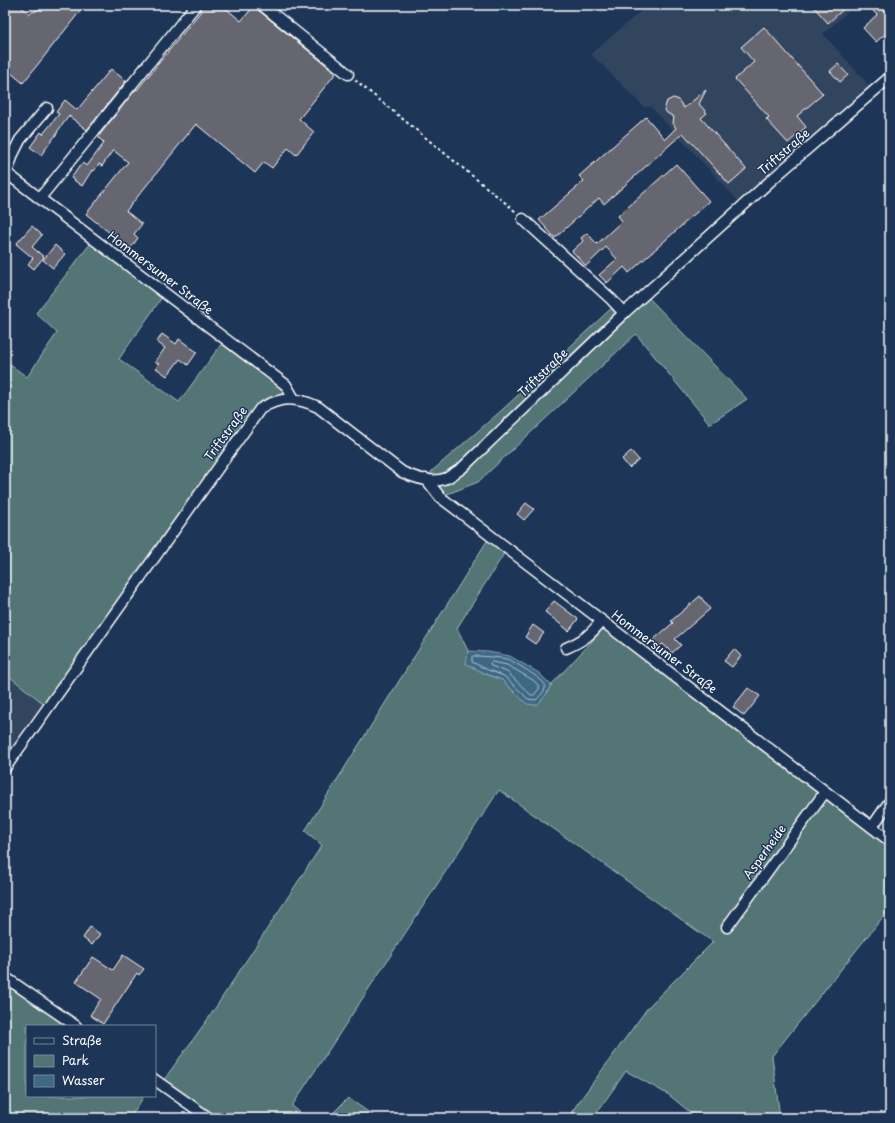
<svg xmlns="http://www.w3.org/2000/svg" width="895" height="1123" viewBox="0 0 895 1123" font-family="'Playpen Sans',sans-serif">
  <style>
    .built { fill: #33445e }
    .green { fill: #527474; stroke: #a8baba }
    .water { fill: #3e6884; stroke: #8ba4b5 }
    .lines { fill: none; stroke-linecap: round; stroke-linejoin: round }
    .shore { stroke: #b2c3ce; stroke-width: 1 }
    .building { fill: #666670; stroke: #fff }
    .minor-casing { stroke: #fff; stroke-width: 13 }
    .path { stroke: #fff; stroke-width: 2; stroke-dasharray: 3 3; stroke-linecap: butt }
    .minor { stroke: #1d3557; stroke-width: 10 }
    .labels { text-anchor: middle; stroke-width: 3; stroke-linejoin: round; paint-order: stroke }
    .street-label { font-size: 12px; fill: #fff; stroke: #1d3557 }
  </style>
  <rect width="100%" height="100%" fill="#1d3557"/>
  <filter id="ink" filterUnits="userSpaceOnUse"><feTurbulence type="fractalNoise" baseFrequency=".025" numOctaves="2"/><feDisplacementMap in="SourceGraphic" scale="8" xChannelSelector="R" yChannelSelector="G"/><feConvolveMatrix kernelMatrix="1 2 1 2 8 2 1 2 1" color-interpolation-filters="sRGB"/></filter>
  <g filter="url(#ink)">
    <g class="built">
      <path d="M648 5H855L823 34 874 91 743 206 651 107H644L591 54Z"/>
      <path d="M5 673 48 707 5 768Z"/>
    </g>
    <g class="green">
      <path d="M94 239 165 293 119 359 179 402 225 339 286 385 294 399 269 404 48 707 5 673V361L27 377 57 333 36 313Z"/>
      <path d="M645 294 747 399 710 424 636 334 478 482 440 497 426 479 432 471 502 410 616 304 624 313Z"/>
      <path d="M490 536 507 549 457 628 468 651 467 664 486 674 502 680 515 693 546 695 551 685 607 625 890 841V908L772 1056 780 1118H697L669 1095 626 1071 593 1118H567L649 1006 713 942 499 790 292 1106 307 1118H215L163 1081 210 1016 322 845 305 831Z"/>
      <path d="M5 977 72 1026H27V1096H144L130 1118H5Z"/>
      <path d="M348 1098 377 1118H328Z"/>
    </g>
    <path class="water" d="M468 651 488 652 510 656 539 673 551 685 546 695 537 705 527 704 502 680 486 674 466 664Z"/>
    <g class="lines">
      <g class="shore">
        <path d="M473 656C484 656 496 657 507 659 513 661 543 679 545 685 547 690 539 697 536 700L528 699 504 676 488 670 472 662V657Z"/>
        <path d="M492 662 507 665 533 680 539 686V689L534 695H531L507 672 491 666 490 664Z"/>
      </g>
    </g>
    <g class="building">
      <path d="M5 5H19L30 14 33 11 35 12 41 5H85L23 83 5 68Z"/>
      <path d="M206 5H222L241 21 255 5 258 10 336 73 299 119 314 132 296 155 288 148 272 168 264 162 255 173 196 124 126 211 142 224 134 234 138 238 130 249 86 214 128 162 113 150 102 166 99 164 94 171 92 170 82 186 71 178 82 163 87 166 104 143 98 137 136 89 137 90Z"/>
      <path d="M812 5H848L828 23Z"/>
      <path d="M867 5H879L890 17V30L876 42 863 28 877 15Z"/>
      <path d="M764 27 823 94 797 116 806 127 788 143 766 119 769 117 735 79 754 62 741 47Z"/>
      <path d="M838 64 848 75 840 82 830 71Z"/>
      <path d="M111 69 126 81 87 130 69 116 57 132H58L41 155 30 147 41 132 43 134 59 114 56 112 65 100 77 110Z"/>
      <path d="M706 90 699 104 707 113 701 118 746 169 729 184 683 133 604 204 599 198 555 238 539 220 584 181 579 176 646 117 665 139 676 128 673 123 674 117 667 113 665 110V107L667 101 673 98 677 99 679 101 684 108Z"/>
      <path d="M676 164 709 201 629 273 624 267 607 283 599 275 617 259 606 247 586 266 572 251 583 241 581 238 587 233 597 244 622 221 618 216Z"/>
      <path d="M32 226 42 235 32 247 44 257 34 269 28 264 33 258 16 244Z"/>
      <path d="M55 245 65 254 53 268 43 260Z"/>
      <path d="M162 334 176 344 179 339 197 352 188 365 180 359 167 376 156 368 159 364 155 362 165 348 157 342Z"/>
      <path d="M631 451 639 460 629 468 622 459Z"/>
      <path d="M526 503 534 509 524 520 517 514Z"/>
      <path d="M700 596 710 609 675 639 681 645 672 653 663 644 659 647 653 640 673 623 671 621Z"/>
      <path d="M554 601 578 619 569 631 545 612Z"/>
      <path d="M533 625 544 633 535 644 525 637Z"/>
      <path d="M734 649 741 656 732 667 724 661Z"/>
      <path d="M748 688 760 696 744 716 733 707Z"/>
      <path d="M90 927 100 934 92 945 83 938Z"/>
      <path d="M123 955 144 969 139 975 137 973 103 1024 90 1015 101 999 76 982 93 957 113 970Z"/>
    </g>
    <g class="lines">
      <g class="minor-casing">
        <g id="minor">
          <path d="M262 5 348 74"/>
          <path d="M5 172 286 385 294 399"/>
          <path d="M7 173 13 154 20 140 47 108"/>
          <path d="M40 198 196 5"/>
          <path d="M523 219 611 299 624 313"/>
          <path d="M426 479 440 497 890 841"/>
          <path d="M566 648C582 641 591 635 601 621"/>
          <path d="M5 768 260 409C281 396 296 397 318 407L402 472C415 478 433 484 447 478 451 476 456 472 461 469L624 313 776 176 890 77"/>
          <path d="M872 827 890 801"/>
          <path d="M727 927 825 792"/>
          <path d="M5 977 76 1026"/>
          <path d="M155 1080 209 1118"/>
        </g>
      </g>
      <path class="path" d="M355 80 508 205 517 213"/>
      <use href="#minor" class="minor"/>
    </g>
  </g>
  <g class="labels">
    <g class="street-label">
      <text transform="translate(784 152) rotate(-41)" y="4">Triftstraße</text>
      <text transform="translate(160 273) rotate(37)" y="4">Hommersumer Straße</text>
      <text transform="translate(543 373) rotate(-44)" y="4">Triftstraße</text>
      <text transform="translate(226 434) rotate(-54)" y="4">Triftstraße</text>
      <text transform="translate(664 652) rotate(37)" y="4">Hommersumer Straße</text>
      <text transform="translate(765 852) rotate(-54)" y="4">Asperheide</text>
    </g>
  </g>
  <rect width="895" height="1123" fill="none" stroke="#1d3557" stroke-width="20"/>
  <rect x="10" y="10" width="875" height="1103" fill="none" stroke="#fff" stroke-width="1.5" filter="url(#ink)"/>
  <rect x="26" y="1025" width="130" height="72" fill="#1d3557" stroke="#77869a"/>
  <rect x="34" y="1038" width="20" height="6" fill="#1d3557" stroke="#77869a"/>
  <text x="62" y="1045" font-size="12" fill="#ffffff">Straße</text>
  <rect x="34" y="1055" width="20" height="12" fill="#527474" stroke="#77869a"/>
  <text x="62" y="1065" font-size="12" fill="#ffffff">Park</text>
  <rect x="34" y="1075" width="20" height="12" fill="#3e6884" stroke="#77869a"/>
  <text x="62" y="1085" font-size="12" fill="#ffffff">Wasser</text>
</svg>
